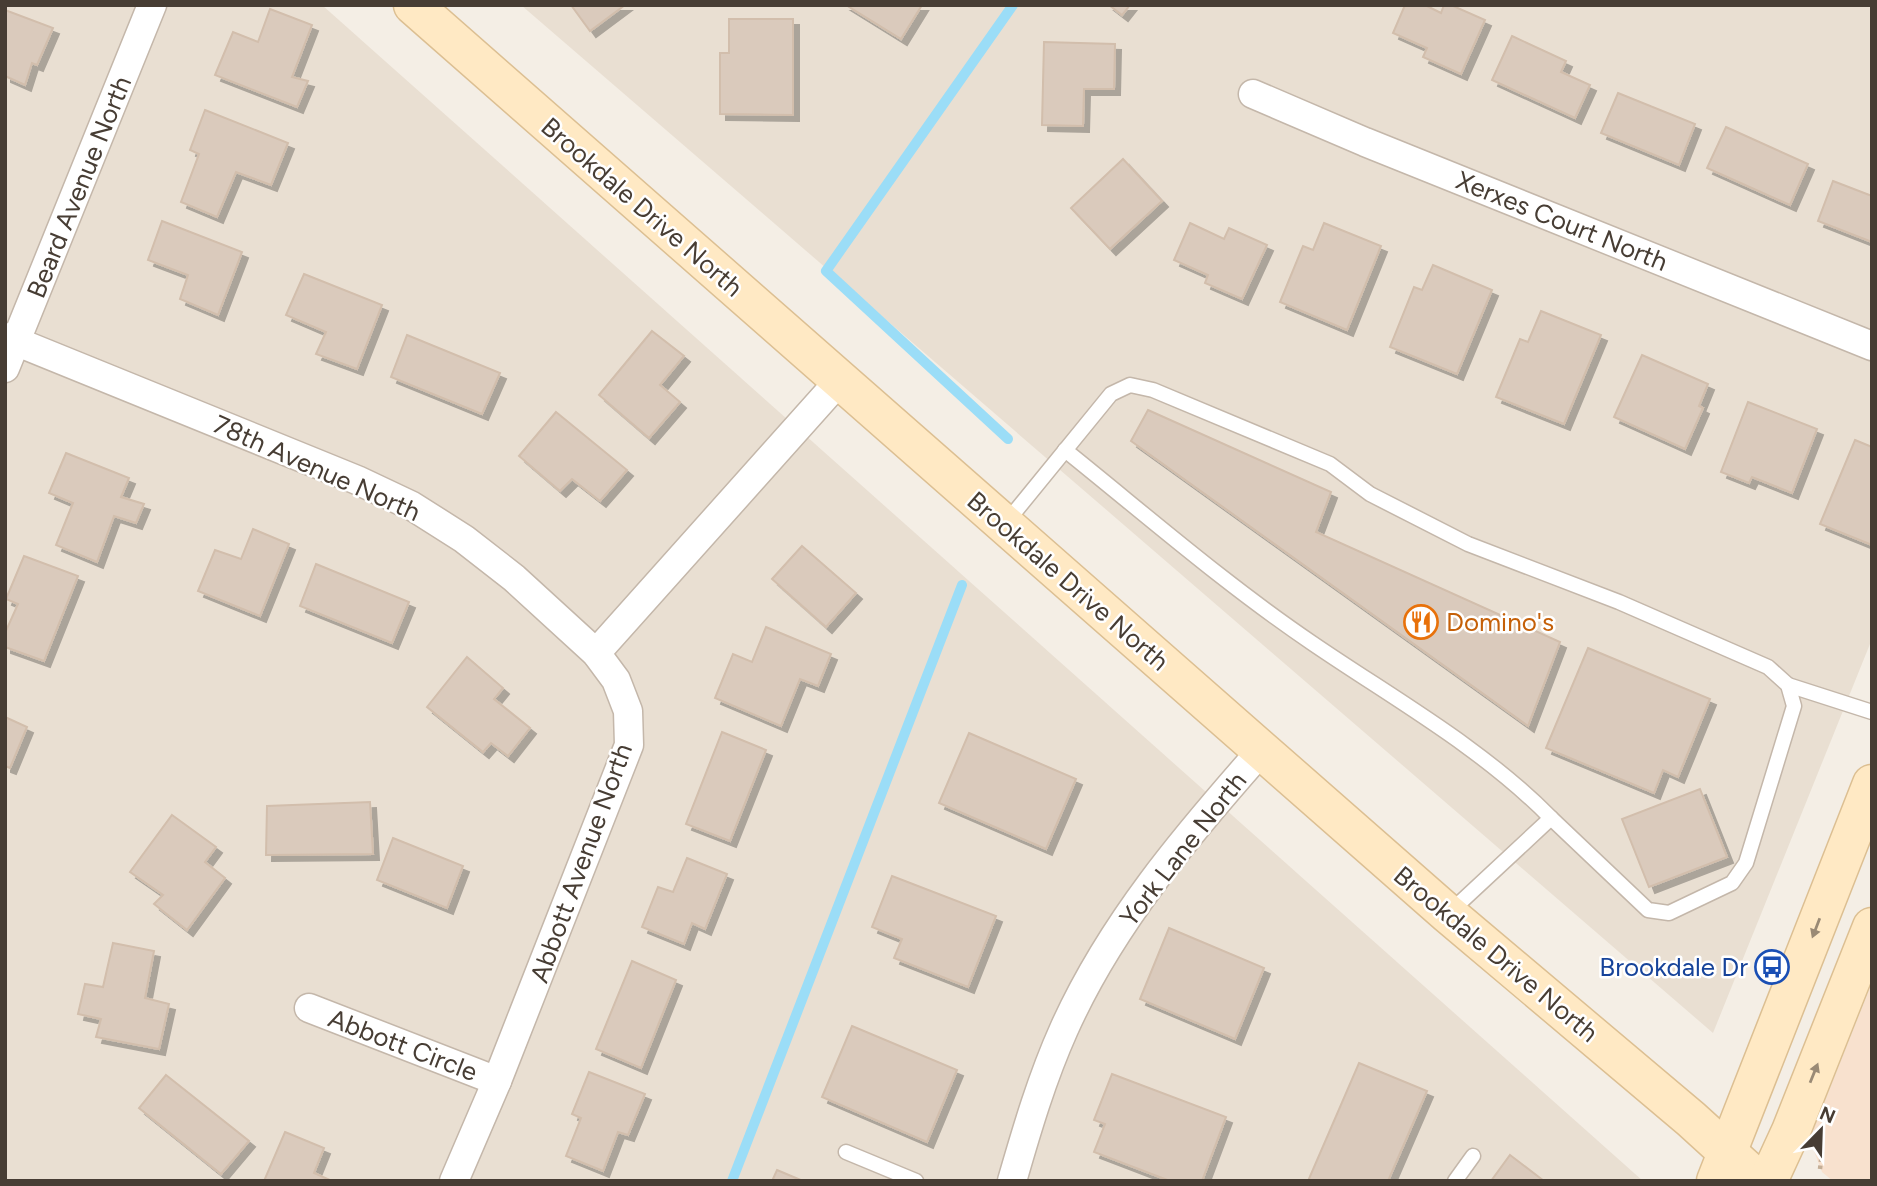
<svg xmlns="http://www.w3.org/2000/svg" width="1877" height="1186" viewBox="0 0 1877 1186" font-family="Figtree,sans-serif">
  <style>
    .residential { fill: #e9dfd2 }
    .commercial { fill: #f8e1ce }
    .lines { fill: none; stroke-linecap: round; stroke-linejoin: round }
    .stream { stroke: #9bddf7; stroke-width: 10 }
    .building { fill: #dacabc; stroke: #d2beac; stroke-width: 2; filter: url(#shadow) }
    .lane-casing { stroke: #c4b7aa; stroke-width: 17 }
    .street-casing { stroke: #c4b7aa; stroke-width: 31 }
    .secondary-casing { stroke: #dcbf92; stroke-width: 41 }
    .path { stroke: #c4ae96; stroke-width: 4.5; stroke-dasharray: 3.5 3.5; stroke-linecap: butt }
    .lane { stroke: #fff; stroke-width: 14 }
    .street { stroke: #fff; stroke-width: 28 }
    .secondary { stroke: #ffe9c4; stroke-width: 38 }
    .oneway { fill: #9a8a75 }
    .labels { text-anchor: middle; stroke-width: 5; stroke-linejoin: round; paint-order: stroke }
    .street-label { font-size: 26px; fill: #473d34; stroke: #fff }
    .food-label { font-size: 26px; fill: #c56008; stroke: #fff; text-anchor: start }
    .transit-label { font-size: 26px; fill: #164399; stroke: #fff; text-anchor: end }
  </style>
  <defs>
    <filter id="shadow"><feDropShadow dx="6" dy="6" stdDeviation="0" flood-color="#0004"/></filter>
  </defs>
  <rect width="100%" height="100%" fill="#f4eee5"/>
  <g class="residential">
    <path d="M5 5H322L1643 1181H5Z"/>
    <path d="M521 5H1872V639L1713 1033Z"/>
  </g>
  <path class="commercial" d="M1872 983V1181H1833L1822 1172 1814 1151V1128Z"/>
  <g class="lines">
    <g class="stream">
      <path d="M1008 439 826 271 1013 5"/>
      <path d="M732 1181 962 585"/>
    </g>
  </g>
  <g class="building">
    <path d="M571 5H625L590 31Z"/>
    <path d="M846 5H922L901 39Z"/>
    <path d="M1109 5H1130L1122 15Z"/>
    <path d="M1405 5H1425L1441 13 1444 5H1451L1485 20 1461 74 1423 57 1427 48 1393 33Z"/>
    <path d="M270 9 312 25 292 77 308 81 297 107 215 75 233 32 258 42Z"/>
    <path d="M5 10 53 28 37 65 32 63 25 85 5 76Z"/>
    <path d="M729 19H793V115L720 114V53H729Z"/>
    <path d="M1512 36 1566 61 1561 72 1590 85 1575 118 1492 80Z"/>
    <path d="M1044 42 1115 44 1114 89H1084L1083 126 1042 125Z"/>
    <path d="M1618 93 1695 124 1679 165 1601 133Z"/>
    <path d="M205 110 288 143 271 185 236 172 217 217 181 202 199 154 190 150Z"/>
    <path d="M1726 127 1808 164 1790 205 1707 168Z"/>
    <path d="M1123 159 1162 201 1110 249 1071 208Z"/>
    <path d="M1833 181 1872 196V242L1818 221Z"/>
    <path d="M162 221 242 252 218 315 180 299 188 275 148 260Z"/>
    <path d="M1190 223 1224 239 1229 228 1267 245 1242 299 1205 283 1208 275 1174 260Z"/>
    <path d="M1324 223 1381 246 1347 330 1280 302 1303 246 1313 250Z"/>
    <path d="M1433 265 1492 290 1457 374 1390 347 1414 287 1422 290Z"/>
    <path d="M304 274 382 305 357 369 316 354 326 332 286 315Z"/>
    <path d="M1541 311 1601 335 1564 424 1496 397 1520 339 1528 342Z"/>
    <path d="M652 331 684 356 660 385 680 402 649 438 599 395Z"/>
    <path d="M407 335 500 373 482 414 391 377Z"/>
    <path d="M1642 355 1708 384 1699 406 1703 408 1685 449 1614 417Z"/>
    <path d="M1748 402 1817 429 1792 493 1752 477 1749 483 1721 472Z"/>
    <path d="M1148 410 1331 492 1316 532 1560 642 1528 726 1131 441Z"/>
    <path d="M556 412 627 470 600 501 572 479 560 491 519 456Z"/>
    <path d="M1855 440 1872 447V545L1820 524Z"/>
    <path d="M66 453 129 478 121 497 144 504 136 523 114 516 97 562 56 545 73 503 49 493Z"/>
    <path d="M253 529 289 544 260 616 198 591 215 550 241 559Z"/>
    <path d="M802 546 856 593 826 627 772 579Z"/>
    <path d="M24 556 78 576 44 661 5 647V633L18 604 6 599Z"/>
    <path d="M316 564 409 602 392 643 300 606Z"/>
    <path d="M766 627 831 654 818 686 800 679 781 726 715 698 733 654 752 662Z"/>
    <path d="M1588 648 1710 699 1678 777 1663 770 1654 793 1546 748Z"/>
    <path d="M467 657 503 688 494 699 530 728 508 756 491 743 483 752 427 707Z"/>
    <path d="M5 717 27 727 10 768 5 766Z"/>
    <path d="M722 732 766 750 730 841 686 824Z"/>
    <path d="M969 733 1076 779 1046 849 939 803Z"/>
    <path d="M1700 789 1727 857 1649 887 1622 819Z"/>
    <path d="M370 802 373 854 266 855 267 806Z"/>
    <path d="M172 815 216 847 205 862 225 878 187 930 154 904 163 895 130 872Z"/>
    <path d="M393 838 463 866 447 908 377 880Z"/>
    <path d="M687 858 727 874 705 929 692 923 684 944 642 927 658 887 673 892Z"/>
    <path d="M892 876 996 916 968 987 894 958 902 939 872 927Z"/>
    <path d="M1169 928 1264 968 1235 1039 1140 999Z"/>
    <path d="M113 943 154 951 145 998 169 1004 159 1049 96 1037 101 1019 78 1014 85 984 103 987Z"/>
    <path d="M632 961 676 980 641 1068 596 1049Z"/>
    <path d="M852 1026 957 1070 927 1142 822 1097Z"/>
    <path d="M1359 1063 1427 1091 1388 1181H1308Z"/>
    <path d="M589 1072 645 1094 628 1135 618 1132 603 1171 566 1156 581 1118 572 1114Z"/>
    <path d="M1112 1074 1226 1117 1202 1181H1170L1094 1152 1105 1124 1094 1120Z"/>
    <path d="M166 1075 249 1141 221 1174 139 1108Z"/>
    <path d="M285 1132 324 1148 314 1173 332 1181H264Z"/>
    <path d="M1510 1155 1544 1181H1491Z"/>
    <path d="M777 1170 803 1181H772Z"/>
  </g>
  <g class="lines">
    <g class="lane-casing">
      <g id="lane">
        <path d="M1065 450C1146 515 1225 584 1312 643 1394 699 1481 747 1551 818"/>
        <path d="M1005 524 1111 394 1130 385 1153 390 1330 464 1370 494 1468 544 1619 602 1768 667 1788 685 1794 706 1746 863 1732 883 1669 913 1648 910 1551 818 1450 912"/>
        <path d="M1788 685 1872 712"/>
        <path d="M846 1152 916 1181"/>
        <path d="M1455 1181 1473 1156"/>
      </g>
    </g>
    <g class="street-casing">
      <g id="street">
        <path d="M1253 94 1365 142 1872 346"/>
        <path d="M5 337 357 480 412 506 464 539 514 578 596 653 616 680 628 711 629 745 497 1081 454 1181"/>
        <path d="M5 368 152 5"/>
        <path d="M596 653 840 380"/>
        <path d="M309 1008 497 1081"/>
        <path d="M1012 1181C1027 1129 1042 1078 1064 1029 1111 924 1186 836 1261 751"/>
      </g>
    </g>
    <g class="secondary-casing">
      <g id="secondary">
        <path d="M413 5 1448 914 1691 1119 1759 1181"/>
        <path d="M1716 1181 1872 784"/>
        <path d="M1768 1181 1791 1131 1872 927"/>
      </g>
    </g>
    <path class="path" d="M1820 1169 1822 1152"/>
    <use href="#lane" class="lane"/>
    <use href="#street" class="street"/>
    <use href="#secondary" class="secondary"/>
  </g>
  <defs><path id="oneway-solid" d="M-6-.8H1V-3.2L6.5 0L1 3.2V.8H-6Z" transform="scale(1.75)"/></defs>
  <g class="oneway">
    <use href="#oneway-solid" transform="translate(1816 928) rotate(111)"/>
    <use href="#oneway-solid" transform="translate(1814 1073) rotate(-68)"/>
  </g>
  <defs>
    <g id="restaurant-ring" transform="scale(1.75)"><circle r="9.5" fill="#fff" stroke="#e8710a" stroke-width="1.5"/><path d="M-5-6h1v4h1v-4h1v4h1v-4h1v5L-1.5 .5V6h-2V.5L-5-1ZM5-6V6H3V1.5H1.5Q1.5-4 5-6Z" fill="#e8710a"/></g>
    <g id="bus-ring" transform="scale(1.75)"><circle r="9.5" fill="#fff" stroke="#1a4fb4" stroke-width="1.5"/><path d="M-5-6H5V4H4V6H2V4H-2V6H-4V4H-5ZM-3.5-4V0h7V-4ZM-3.5 1.2v1.5H-2V1.2ZM2 1.2v1.5H3.5V1.2Z" fill="#1a4fb4"/></g>
  </defs>
  <g fill-rule="evenodd">
    <use href="#restaurant-ring" x="1421" y="622"/>
    <use href="#bus-ring" x="1772" y="967"/>
  </g>
  <g class="labels">
    <g class="street-label">
      <text transform="translate(79 187) rotate(-68)" y="9">Beard Avenue North</text>
      <text transform="translate(642 207) rotate(41)" y="9">Brookdale Drive North</text>
      <text transform="translate(1562 221) rotate(22)" y="9">Xerxes Court North</text>
      <text transform="translate(317 468) rotate(24)" y="9">78th Avenue North</text>
      <text transform="translate(1068 581) rotate(41)" y="9">Brookdale Drive North</text>
      <text transform="translate(1183 849) rotate(-52)" y="9">York Lane North</text>
      <text transform="translate(581 863) rotate(-70)" y="9">Abbott Avenue North</text>
      <text transform="translate(1496 954) rotate(40)" y="9">Brookdale Drive North</text>
      <text transform="translate(403 1045) rotate(21)" y="9">Abbott Circle</text>
    </g>
    <g class="food-label">
      <text x="1446" y="631">Domino's</text>
    </g>
    <g class="transit-label">
      <text x="1748" y="976">Brookdale Dr</text>
    </g>
  </g>
  <rect width="1877" height="1186" fill="none" stroke="#473d34" stroke-width="14"/>
  <g transform="translate(1821 1130) rotate(23)" stroke="#ffffff" stroke-width="5" paint-order="stroke">
  <path d="M0-5L12 26L0 18L-12 26Z" fill="#473d34"/>
  <text y="-10" font-size="19" font-weight="bold" text-anchor="middle" fill="#473d34">N</text>
  </g>
</svg>
